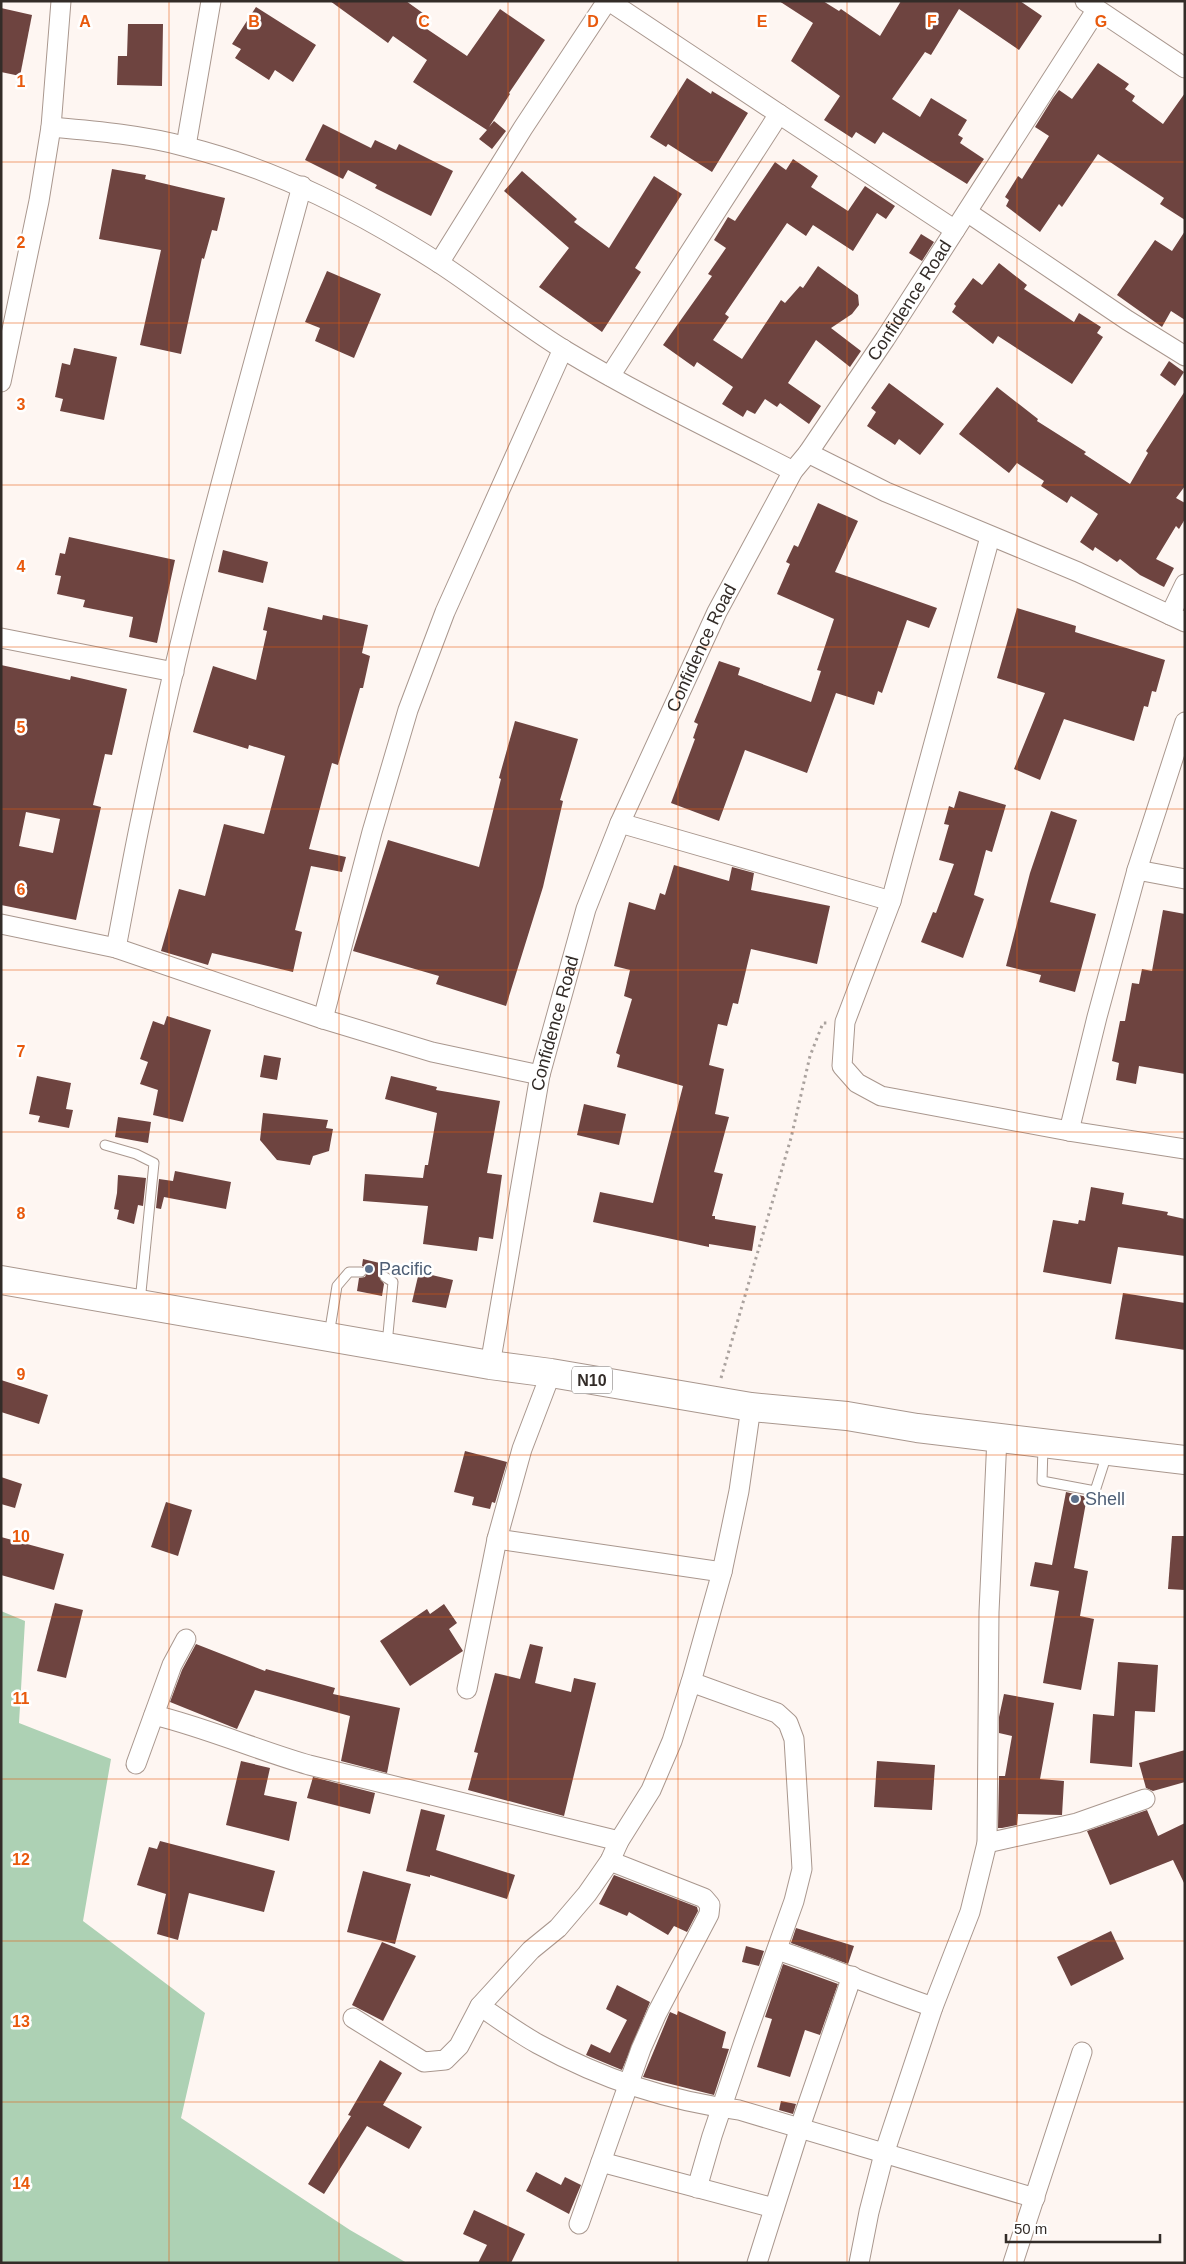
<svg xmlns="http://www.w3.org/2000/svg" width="1186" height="2264" viewBox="0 0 1186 2264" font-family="Helvetica,sans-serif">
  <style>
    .green { fill: #add1b4 }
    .building { fill: #6e4440; fill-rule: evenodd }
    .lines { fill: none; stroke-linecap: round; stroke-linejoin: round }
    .lane-casing { stroke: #a9978e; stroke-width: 11 }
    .street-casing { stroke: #a9978e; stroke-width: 21 }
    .primary-casing { stroke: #a9978e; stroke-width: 30 }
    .path { stroke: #aaa29e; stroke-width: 3; stroke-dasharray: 2.5 4; stroke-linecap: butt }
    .lane { stroke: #fff; stroke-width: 9 }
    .street { stroke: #fff; stroke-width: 19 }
    .primary { stroke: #fff; stroke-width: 28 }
    .grid { fill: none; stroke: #e8590c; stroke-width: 1; stroke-opacity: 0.55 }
    .service-dot { fill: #5c6f8a; stroke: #fff; stroke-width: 2 }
    .labels { text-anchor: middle; stroke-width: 5; stroke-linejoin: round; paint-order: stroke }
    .shield { fill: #fff; stroke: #706b68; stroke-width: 1 }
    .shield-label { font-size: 16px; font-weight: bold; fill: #332c28 }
    .street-label { font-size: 18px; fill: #332c28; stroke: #fff }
    .service-label { font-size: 18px; fill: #4e5e75; stroke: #fff; text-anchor: start }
    .grid-label { font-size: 16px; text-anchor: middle; font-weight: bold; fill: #e8590c; stroke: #fff; stroke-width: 5; stroke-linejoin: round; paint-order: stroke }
  </style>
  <rect width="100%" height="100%" fill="#fef6f2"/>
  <path class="green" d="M1 1611 25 1621 19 1723 111 1759 83 1921 205 2013 181 2118 350 2230 407 2263H1Z"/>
  <g class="building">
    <path d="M330 1H406L427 16 421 25 467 56 500 9 545 40 509 93 510 94 489 127 494 121 506 131 492 149 479 139 487 130 413 82 427 60 393 36 388 43Z"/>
    <path d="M779 1H823L839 11 841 9 880 36 901 1H1020L1042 16 1019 50 959 9 931 55 925 52 892 99 920 117 931 98 967 120 958 135 963 138 960 143 984 159 967 184 883 132 875 144 856 132 852 138 824 120 840 96 791 61 813 23Z"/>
    <path d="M256 7 316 45 293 82 275 70 269 80 235 58 241 49 232 44Z"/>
    <path d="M1 8 32 15 20 76 1 72Z"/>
    <path d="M128 24H163L162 86 117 85 118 56H127Z"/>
    <path d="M1098 63 1129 84 1125 89 1135 96 1132 101 1163 124 1185 93V220L1160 204 1164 198 1098 154 1062 207 1059 204 1040 232 1006 206 1009 200 1005 197 1018 176 1022 179 1049 136 1035 127 1053 98 1059 90 1072 99Z"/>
    <path d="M687 78 711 94 712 91 748 113 712 172 668 144 666 147 650 137Z"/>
    <path d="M323 124 371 148 375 140 396 150 399 144 453 171 431 216 375 188 377 185 348 170 343 179 305 160Z"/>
    <path d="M793 159 818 176 811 187 848 211 865 186 895 206 886 219 877 213 853 251 813 225 806 236 787 223 725 314 729 317 713 340 742 359 781 300 785 303 800 286 803 288 818 266 858 295 859 305 852 314 831 328 861 351 850 367 816 340 788 383 821 406 809 424 780 403 777 407 765 399 755 414 747 410 743 417 722 404 733 387 697 362 694 367 663 345 712 276 708 274 726 248 714 240 728 217 735 221 775 162 786 170Z"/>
    <path d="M112 169 146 175 145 179 225 198 217 231 212 230 204 259 202 258 181 354 140 345 161 250 99 239Z"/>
    <path d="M522 171 577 219 574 222 609 248 654 176 682 194 635 268 641 272 602 332 539 287 569 248 504 191Z"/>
    <path d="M1185 231V320L1171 311 1162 327 1117 295 1155 240 1172 251Z"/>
    <path d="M921 234 934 242 922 261 909 253Z"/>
    <path d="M999 263 1027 285 1024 289 1074 322 1079 313 1101 327 1097 333 1103 337 1072 384 998 336 993 344 952 312 956 306 954 304 973 278 982 285Z"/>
    <path d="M327 271 381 294 354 358 315 341 320 328 305 322Z"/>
    <path d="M74 348 117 357 104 420 60 411 63 399 55 397 62 363 70 365Z"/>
    <path d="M1169 361 1184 372 1175 386 1160 375Z"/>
    <path d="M889 383 944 424 920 455 899 439 895 445 867 426 876 412 871 408Z"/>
    <path d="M997 387 1038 419 1037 421 1086 452 1084 454 1130 484 1148 453 1146 451 1185 391V486L1176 498 1185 503V519L1179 529 1176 526 1156 559 1174 568 1164 587 1140 575 1120 559 1117 562 1095 547 1093 551 1080 542 1098 514 1071 496 1067 503 1041 486 1044 481 1017 463 1009 473 959 434Z"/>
    <path d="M818 503 858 521 835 572 937 608 929 628 907 620 882 693 878 691 874 705 836 693 807 773 745 750 719 821 671 803 695 739 693 738 698 724 694 722 719 661 740 668 738 675 811 702 821 671 817 670 834 619 777 594 790 564 786 562 794 545 798 547Z"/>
    <path d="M69 537 175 560 157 643 129 637 133 617 83 607 85 600 57 594 61 576 55 575 60 553 65 554Z"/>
    <path d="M223 550 268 562 263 583 218 572Z"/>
    <path d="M268 607 322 620 323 615 368 625 362 653 370 656 363 688H360L338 765 332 763 309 849 346 857 342 872 311 866 295 930 302 932 293 972 212 953 208 965 161 951 179 889 205 896 224 824 264 834 285 756 249 745 248 749 193 732 213 666 256 680 267 631 263 630Z"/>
    <path d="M1017 608 1076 626 1075 632 1165 660 1156 692 1152 691 1148 707 1144 706 1134 741 1064 719 1040 780 1014 769 1045 693 997 678Z"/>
    <path d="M1 665 70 680 71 676 127 689 112 755 105 754 93 805 101 807 76 920 1 905ZM26 812 60 819 53 853 19 846Z"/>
    <path d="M515 721 578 739 560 800 563 801 543 887 506 1006 436 984 439 976 353 951 388 840 479 867 501 779 499 778Z"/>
    <path d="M959 791 1006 805 992 852 986 850 974 895 984 899 963 958 921 942 933 912 936 913 954 864 939 860 949 825 944 824 949 806 954 808Z"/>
    <path d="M1051 811 1077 820 1050 902 1096 914 1075 992 1039 982 1041 975 1006 966 1030 873Z"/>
    <path d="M674 865 729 881 732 867 754 873 751 890 830 906 817 964 751 949 738 1004 733 1003 727 1026 718 1024 709 1065 724 1069 715 1114 729 1117 714 1172 723 1174 712 1216H715V1219L756 1226 752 1251 709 1244V1247L593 1222 600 1192 653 1203 683 1086 617 1067 620 1055 616 1053 632 999 624 996 630 970 614 966 629 902 655 910 660 893 665 895Z"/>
    <path d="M1163 910 1185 914V1074L1139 1066 1136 1084 1116 1080 1119 1063 1112 1061 1120 1021H1125L1132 983 1139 984 1142 969 1152 971Z"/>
    <path d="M167 1016 211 1030 183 1122 153 1115 158 1090 140 1084 148 1062 140 1059 153 1021 164 1025Z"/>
    <path d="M264 1055 281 1058 277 1080 260 1077Z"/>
    <path d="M37 1076 71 1083 66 1109 73 1110 69 1128 38 1122 40 1116 29 1114Z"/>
    <path d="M391 1076 437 1087 436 1090 500 1101 487 1173 502 1175 493 1239 479 1237 477 1251 423 1244 428 1206 363 1201 365 1174 423 1178 425 1165H428L437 1113 385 1099Z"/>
    <path d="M584 1104 626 1114 619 1145 577 1135Z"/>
    <path d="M263 1113 328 1120 326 1128 333 1129 329 1151 313 1156 310 1165 277 1160 260 1140Z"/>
    <path d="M118 1117 151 1122 148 1143 115 1137Z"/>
    <path d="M175 1171 231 1182 226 1209 164 1197 161 1209 156 1208 159 1179 173 1181Z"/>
    <path d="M118 1175 146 1178 143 1206 138 1205 134 1224 117 1219 119 1210 114 1209 117 1193Z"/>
    <path d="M1091 1187 1124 1193 1122 1204 1168 1212 1167 1215 1185 1219V1256L1118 1247 1111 1284 1043 1272 1053 1220 1078 1224 1079 1220 1085 1221Z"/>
    <path d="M363 1259 388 1265 386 1271 382 1272 379 1276 384 1284 382 1296 357 1291 359 1278 365 1277 367 1272 366 1268 362 1266Z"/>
    <path d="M419 1272 453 1280 446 1308 412 1302Z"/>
    <path d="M1123 1293 1185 1303V1350L1115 1339Z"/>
    <path d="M1 1380 48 1395 39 1424 1 1412Z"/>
    <path d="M465 1451 507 1462 495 1503 492 1502 490 1509 472 1505 474 1497 454 1492Z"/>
    <path d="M1 1477 22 1484 15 1508 1 1504Z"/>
    <path d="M1066 1492 1087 1497 1074 1568 1088 1571 1080 1616 1094 1619 1081 1690 1043 1683 1059 1591 1030 1586 1035 1562 1052 1565Z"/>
    <path d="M166 1502 192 1510 178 1556 151 1547Z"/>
    <path d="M1172 1536H1185V1590L1168 1589Z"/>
    <path d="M1 1537 64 1554 54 1590 1 1575Z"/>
    <path d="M55 1603 83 1610 66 1678 37 1671Z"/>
    <path d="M444 1604 457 1623 449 1629 463 1651 410 1686 380 1641 427 1609 430 1614Z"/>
    <path d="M196 1644 265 1671 266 1669 335 1688 333 1694 400 1708 387 1773 341 1761 350 1716 255 1690 237 1729 170 1702 182 1670Z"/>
    <path d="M530 1644 543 1647 535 1683 571 1692 574 1678 596 1683 564 1816 468 1790 478 1753 474 1752 495 1673 520 1679Z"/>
    <path d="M1118 1662 1158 1665 1155 1712 1135 1711 1132 1767 1090 1763 1093 1714 1114 1716Z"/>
    <path d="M1004 1694 1054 1703 1040 1779 1064 1781 1062 1815 1018 1814 1017 1825 1002 1828H998L999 1776H1005L1012 1736 999 1733V1717Z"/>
    <path d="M1185 1750V1782L1153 1791 1146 1788 1139 1763Z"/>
    <path d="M241 1761 270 1768 264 1795 297 1802 289 1841 226 1825Z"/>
    <path d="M877 1761 935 1765 932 1810 874 1807Z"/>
    <path d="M313 1777 375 1793 370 1814 307 1798Z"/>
    <path d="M421 1809 445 1815 436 1850 515 1875 507 1899 430 1875V1877L406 1871Z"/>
    <path d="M1147 1810 1158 1836 1185 1823V1885L1173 1860 1110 1885 1087 1831Z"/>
    <path d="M160 1841 275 1871 264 1912 189 1893 178 1940 157 1934 166 1894 137 1885 149 1847 157 1849Z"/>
    <path d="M363 1871 411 1884 395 1944 347 1932Z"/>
    <path d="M614 1875 697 1907 698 1911 687 1932 674 1926 668 1935 629 1912 627 1916 599 1904Z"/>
    <path d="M796 1928 854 1946 848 1964 791 1943Z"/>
    <path d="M1111 1931 1124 1959 1071 1986 1057 1957Z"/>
    <path d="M382 1942 416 1956 383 2021 352 2005Z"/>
    <path d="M746 1946 764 1951 759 1966 742 1962Z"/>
    <path d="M783 1964 838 1984 820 2035 805 2030 790 2077 757 2067 772 2019 765 2017Z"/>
    <path d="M617 1985 650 2002 622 2070 586 2055 591 2044 610 2053 627 2020 606 2009Z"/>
    <path d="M678 2011 726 2032 722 2048 729 2049 714 2095 643 2077 670 2012 677 2015Z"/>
    <path d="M380 2060 402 2073 383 2105 422 2127 409 2149 367 2126 324 2194 308 2184 351 2116 348 2115Z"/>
    <path d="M781 2101 796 2104 793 2114 779 2110Z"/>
    <path d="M536 2172 561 2185 565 2177 581 2185 569 2214 526 2191Z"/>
    <path d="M474 2210 525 2234 511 2263H478L487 2245 463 2234Z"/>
  </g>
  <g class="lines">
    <g class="lane-casing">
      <g id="lane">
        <path d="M105 1145 136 1154 154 1163 140 1302"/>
        <path d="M385 1277 393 1282 387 1344"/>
        <path d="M329 1335 337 1286 349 1272H361"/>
        <path d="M1043 1446 1042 1481 1095 1491 1107 1454"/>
      </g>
    </g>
    <g class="street-casing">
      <g id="street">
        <path d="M609 1 779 114 610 376"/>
        <path d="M1085 1 1185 68"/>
        <path d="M779 114 955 230"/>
        <path d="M51 127C96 131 143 135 187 147 278 170 361 213 439 263 482 291 522 324 566 351 639 395 717 432 793 471"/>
        <path d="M186 146 211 1"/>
        <path d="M967 212 1127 320 1185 356"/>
        <path d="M439 263 523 128 607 1"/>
        <path d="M1 382 39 201 51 127 61 1"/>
        <path d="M808 453 886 492 1078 572 1185 622"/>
        <path d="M990 537 891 901 845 1022 842 1066 857 1083 881 1096 1069 1131 1185 1149"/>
        <path d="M1170 615 1185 584"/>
        <path d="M1 638 174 672"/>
        <path d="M620 823 891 901"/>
        <path d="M1137 870 1185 879"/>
        <path d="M1 924 116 948 323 1019 432 1052 540 1075"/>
        <path d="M116 948C125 902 133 855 143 809 186 599 246 393 302 186"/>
        <path d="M323 1019 372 832 408 710 445 612 563 349"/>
        <path d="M1069 1131 1097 1017 1137 870 1185 722"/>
        <path id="s1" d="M490 1365 540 1075 586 909 620 823 717 612 793 471 808 453 885 339 1097 9"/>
        <path d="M497 1539 722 1572"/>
        <path d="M691 1682 777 1713 788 1723 794 1739 802 1869 794 1901 743 2044 712 2136 697 2188"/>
        <path d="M467 1689 497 1539 522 1449 551 1373"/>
        <path d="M154 1715C207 1728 257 1750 309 1765L619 1841"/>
        <path d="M136 1764 172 1665 186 1639"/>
        <path d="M987 1843 1077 1823 1145 1799"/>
        <path d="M777 1950C830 1967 880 1989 933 2007"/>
        <path d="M480 2006C499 2019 518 2033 538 2044 600 2078 668 2101 739 2110L1035 2198"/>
        <path d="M353 2018 424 2062 445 2060 459 2046 480 2006 531 1950 558 1928 587 1894 610 1861 619 1841 651 1790 672 1741 691 1682 722 1572 739 1491 751 1407"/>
        <path d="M601 2162 774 2208"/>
        <path d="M579 2224 641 2049 657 2013 709 1914 710 1905 704 1898 610 1861"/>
        <path d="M757 2263 800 2127 852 1976"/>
        <path d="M859 2263 869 2212 884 2154 933 2007 970 1912 987 1843 989 1612 997 1437"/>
        <path d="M1013 2263 1082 2052"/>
      </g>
    </g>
    <g class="primary-casing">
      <path id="primary" d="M1 1280 490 1365 551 1373 751 1407 847 1416 917 1428 1185 1460"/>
    </g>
    <path class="path" d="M721 1378 791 1138 810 1056 823 1023H827"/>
    <use href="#lane" class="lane"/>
    <use href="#street" class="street"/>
    <use href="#primary" class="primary"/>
  </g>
  <path class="grid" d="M169 1V2263M339 1V2263M508 1V2263M678 1V2263M847 1V2263M1017 1V2263M1 162H1185M1 323H1185M1 485H1185M1 647H1185M1 809H1185M1 970H1185M1 1132H1185M1 1294H1185M1 1455H1185M1 1617H1185M1 1779H1185M1 1941H1185M1 2102H1185"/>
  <g class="service-dot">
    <circle cx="369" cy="1269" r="5"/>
    <circle cx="1075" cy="1499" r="5"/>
  </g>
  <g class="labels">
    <rect class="shield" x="572" y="1366.5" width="40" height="27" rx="4"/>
    <g class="shield-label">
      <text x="592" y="1386">N10</text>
    </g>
    <g class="street-label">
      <text dy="6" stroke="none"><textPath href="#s1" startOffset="1158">Confidence Road</textPath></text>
      <text dy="6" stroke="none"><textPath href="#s1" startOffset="752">Confidence Road</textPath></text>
      <text dy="6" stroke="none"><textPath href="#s1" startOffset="348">Confidence Road</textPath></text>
    </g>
    <g class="service-label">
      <text x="379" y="1275">Pacific</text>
      <text x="1085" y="1505">Shell</text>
    </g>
  </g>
  <g class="grid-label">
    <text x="85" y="27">A</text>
    <text x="254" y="27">B</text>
    <text x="424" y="27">C</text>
    <text x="593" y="27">D</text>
    <text x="762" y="27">E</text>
    <text x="932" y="27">F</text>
    <text x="1101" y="27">G</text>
    <text x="21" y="87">1</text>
    <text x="21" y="248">2</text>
    <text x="21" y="410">3</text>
    <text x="21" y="572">4</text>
    <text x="21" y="733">5</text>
    <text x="21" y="895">6</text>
    <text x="21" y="1057">7</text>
    <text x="21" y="1219">8</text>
    <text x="21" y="1380">9</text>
    <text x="21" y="1542">10</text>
    <text x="21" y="1704">11</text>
    <text x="21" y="1865">12</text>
    <text x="21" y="2027">13</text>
    <text x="21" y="2189">14</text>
  </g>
  <rect width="1186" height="2264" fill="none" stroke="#332c28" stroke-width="5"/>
  <path d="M1006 2234v8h154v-8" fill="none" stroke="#332c28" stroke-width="2.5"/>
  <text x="1014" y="2234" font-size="15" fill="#332c28" stroke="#ffffff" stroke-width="4" paint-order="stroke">50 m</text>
</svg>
